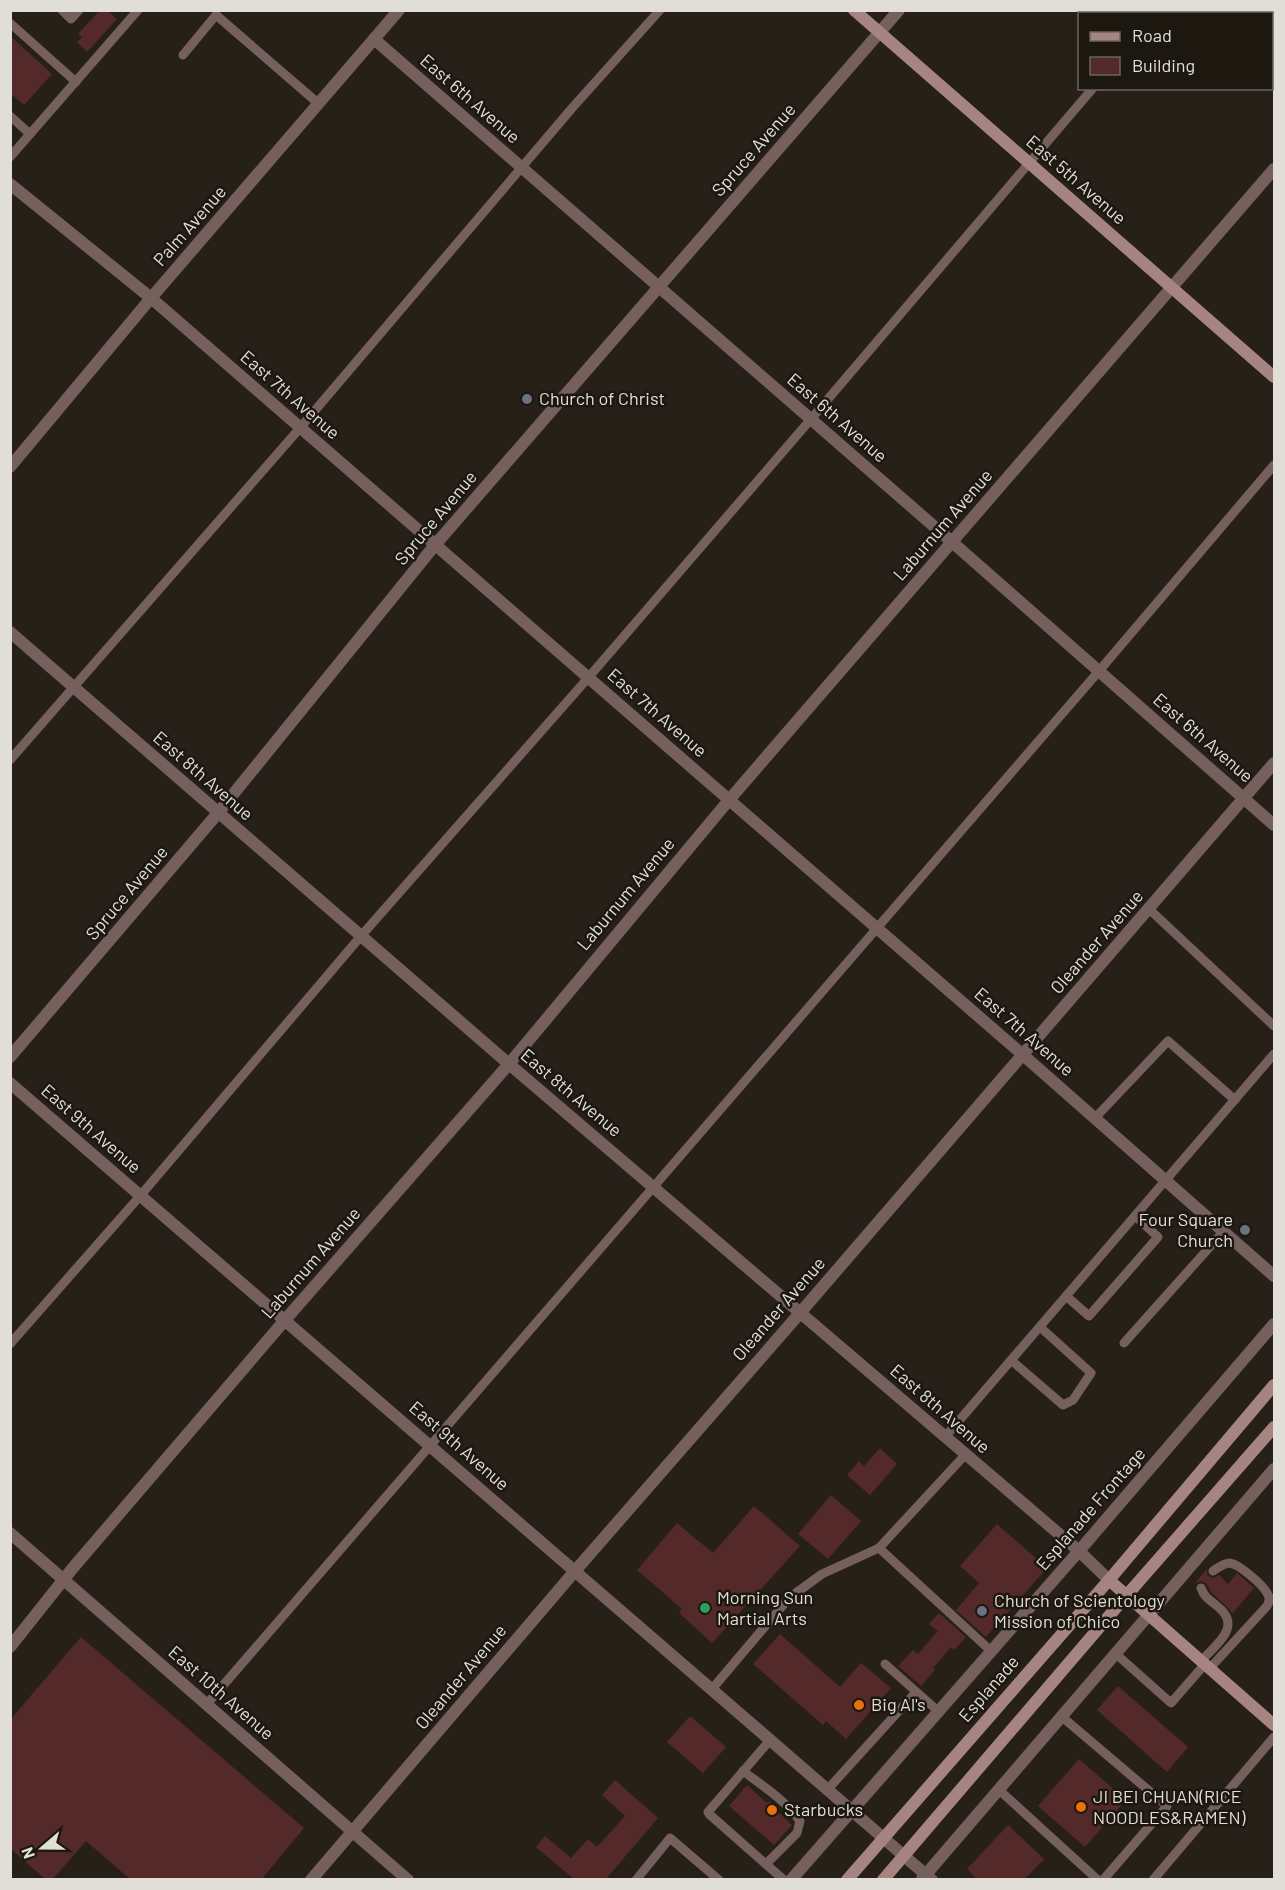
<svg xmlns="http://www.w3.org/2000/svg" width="1285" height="1890" viewBox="0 0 1285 1890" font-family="Barlow,sans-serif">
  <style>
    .building { fill: #532a29 }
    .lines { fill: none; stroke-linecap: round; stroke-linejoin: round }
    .lane { stroke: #75605e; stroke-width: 9 }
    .street { stroke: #75605e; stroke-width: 12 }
    .secondary { stroke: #a68481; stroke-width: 12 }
    .worship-dot { fill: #6b7280; stroke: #1c170f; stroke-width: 2 }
    .leisure-dot { fill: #2e9e5b; stroke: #1c170f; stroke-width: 2 }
    .food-dot { fill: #e8710a; stroke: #1c170f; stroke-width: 2 }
    .labels { text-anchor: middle; stroke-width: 5; stroke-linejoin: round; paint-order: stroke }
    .street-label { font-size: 18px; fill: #e1ddd7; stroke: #1c170f }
    .poi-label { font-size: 18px; fill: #e1ddd7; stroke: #1c170f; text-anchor: start }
  </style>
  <rect width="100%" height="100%" fill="#262018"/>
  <g class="building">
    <path d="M100 10H107L117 19 87 52 77 42 82 37 78 34Z"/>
    <path d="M10 36 52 74 24 105 10 93Z"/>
    <path d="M880 1448 897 1464 870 1495 847 1475 859 1461 864 1466Z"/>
    <path d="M831 1495 861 1521 828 1559 798 1534Z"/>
    <path d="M754 1506 800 1546 712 1643 679 1613 682 1609 637 1570 677 1523 713 1553Z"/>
    <path d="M997 1524 1047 1568 986 1637 956 1610 979 1583 960 1566Z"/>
    <path d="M1207 1569V1574L1210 1577 1214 1578 1219 1575 1228 1584 1237 1573 1254 1588 1232 1614 1229 1609 1211 1592 1206 1583 1201 1581 1195 1583Z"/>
    <path d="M939 1613 966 1637 954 1650 951 1647 933 1668 935 1670 921 1686 898 1666 913 1650 918 1654 938 1631 929 1624Z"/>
    <path d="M780 1634 840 1687 861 1663 891 1688 846 1739 826 1721 823 1725 753 1664Z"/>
    <path d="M81 1637 304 1828 261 1880H131L86 1841 52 1880H46L10 1848V1720Z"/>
    <path d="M1118 1686 1188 1747 1167 1772 1097 1710Z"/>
    <path d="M690 1716 726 1747 703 1773 667 1742Z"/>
    <path d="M1079 1759 1126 1800 1085 1847 1038 1806Z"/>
    <path d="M615 1780 658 1818 605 1880H575L536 1847 545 1836 571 1858 588 1839 597 1847 625 1816 602 1795Z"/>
    <path d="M747 1785 767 1803 769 1801 779 1809 777 1811 792 1825 774 1845 729 1806Z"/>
    <path d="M1008 1825 1044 1859 1024 1880H978L967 1869Z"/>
  </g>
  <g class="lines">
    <g class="lane">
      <path d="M62 10 71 19 79 10"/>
      <path d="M1158 14 1161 10"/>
      <path d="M10 23 76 82"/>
      <path d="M183 55 216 15 319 104"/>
      <path d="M10 116 30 134"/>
      <path d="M10 157 138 10"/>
      <path d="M10 760 300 428 573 107 660 10"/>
      <path d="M1149 909 1274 1026"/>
      <path d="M1095 1118 1168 1041 1235 1100"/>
      <path d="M1066 1296 1089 1316 1158 1237 1135 1216"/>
      <path d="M1124 1343 1224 1231"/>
      <path d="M10 1344 140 1196 361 936 588 678 811 419 1093 88"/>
      <path d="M1011 1360 1063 1405 1073 1400 1091 1373 1040 1327"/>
      <path d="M945 1437 1274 1054"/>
      <path d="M879 1548 991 1651"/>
      <path d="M1201 1588C1204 1597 1210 1600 1217 1606 1243 1626 1217 1644 1201 1661"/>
      <path d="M1116 1654 1171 1703 1205 1664"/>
      <path d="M885 1664 938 1711"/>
      <path d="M1210 1668 1267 1606C1270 1601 1270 1597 1267 1593 1263 1585 1239 1564 1230 1563 1224 1563 1219 1567 1213 1571"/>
      <path d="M712 1689 789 1598 822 1574 879 1548 965 1455"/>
      <path d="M207 1704 1099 671 1274 465"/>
      <path d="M1061 1716 1167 1806 1103 1880"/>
      <path d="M771 1739 708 1812 709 1814 784 1880"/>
      <path d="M743 1771C763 1786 785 1800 800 1821L797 1833 766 1864"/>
      <path d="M828 1789 916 1692"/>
      <path d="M998 1789 1098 1880"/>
      <path d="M636 1880 670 1838 719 1880"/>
      <path d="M1153 1880 1274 1737"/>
    </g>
    <g class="street">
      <path d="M374 39 952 542 1274 825"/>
      <path d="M10 184 151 298 1023 1055 1274 1276"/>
      <path d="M10 467 151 298 399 10"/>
      <path d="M10 632 509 1064 1079 1551 1109 1580"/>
      <path d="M10 1057 218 813 435 545 899 10"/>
      <path d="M10 1083 932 1880"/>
      <path d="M10 1533 408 1880"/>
      <path d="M10 1647 72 1569 285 1320 509 1064 729 800 1274 169"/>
      <path d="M922 1879 1274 1469"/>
      <path d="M311 1880 575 1571 800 1313 1274 763"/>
      <path d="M791 1880 1079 1551 1274 1324"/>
    </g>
    <g class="secondary">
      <path d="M854 10 1274 377"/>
      <path d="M1109 1580 1274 1725"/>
      <path d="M847 1880 1109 1580 1274 1385"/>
      <path d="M883 1880 1127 1595 1274 1427"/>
    </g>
  </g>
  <g class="worship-dot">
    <circle cx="527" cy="399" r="6"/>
    <circle cx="1245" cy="1230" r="6"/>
    <circle cx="982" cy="1611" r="6"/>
  </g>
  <circle class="leisure-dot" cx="705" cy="1608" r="6"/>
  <g class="food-dot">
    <circle cx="859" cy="1705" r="6"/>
    <circle cx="1081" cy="1807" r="6"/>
    <circle cx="772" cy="1810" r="6"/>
  </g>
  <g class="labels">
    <g class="street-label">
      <text transform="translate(470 99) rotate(41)" y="6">East 6th Avenue</text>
      <text transform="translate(754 150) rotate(-49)" y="6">Spruce Avenue</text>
      <text transform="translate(1076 180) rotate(41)" y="6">East 5th Avenue</text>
      <text transform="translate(190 226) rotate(-49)" y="6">Palm Avenue</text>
      <text transform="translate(290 395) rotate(41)" y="6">East 7th Avenue</text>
      <text transform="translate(837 418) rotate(41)" y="6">East 6th Avenue</text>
      <text transform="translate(436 518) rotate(-50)" y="6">Spruce Avenue</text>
      <text transform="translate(943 525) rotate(-49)" y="6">Laburnum Avenue</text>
      <text transform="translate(657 713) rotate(41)" y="6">East 7th Avenue</text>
      <text transform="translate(1203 738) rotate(41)" y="6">East 6th Avenue</text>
      <text transform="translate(203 776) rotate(41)" y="6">East 8th Avenue</text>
      <text transform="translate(127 893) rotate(-50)" y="6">Spruce Avenue</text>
      <text transform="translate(626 894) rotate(-50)" y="6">Laburnum Avenue</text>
      <text transform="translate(1097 942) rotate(-49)" y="6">Oleander Avenue</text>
      <text transform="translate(1024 1032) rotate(41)" y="6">East 7th Avenue</text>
      <text transform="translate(571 1093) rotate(40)" y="6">East 8th Avenue</text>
      <text transform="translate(91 1129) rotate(41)" y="6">East 9th Avenue</text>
      <text transform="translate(311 1263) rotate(-49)" y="6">Laburnum Avenue</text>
      <text transform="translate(779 1309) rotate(-49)" y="6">Oleander Avenue</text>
      <text transform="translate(940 1409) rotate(41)" y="6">East 8th Avenue</text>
      <text transform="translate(459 1446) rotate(41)" y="6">East 9th Avenue</text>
      <text transform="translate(1091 1509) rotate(-49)" y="6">Esplanade Frontage</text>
      <text transform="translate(461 1677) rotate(-50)" y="6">Oleander Avenue</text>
      <text transform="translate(989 1689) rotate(-49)" y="6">Esplanade</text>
      <text transform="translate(221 1693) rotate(41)" y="6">East 10th Avenue</text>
    </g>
    <g class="poi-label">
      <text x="539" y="405">Church of Christ</text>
      <text x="1233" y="1226" text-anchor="end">Four Square<tspan x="1233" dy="21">Church</tspan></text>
      <text x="717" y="1604">Morning Sun<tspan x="717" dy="21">Martial Arts</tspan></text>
      <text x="994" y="1607">Church of Scientology<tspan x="994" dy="21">Mission of Chico</tspan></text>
      <text x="871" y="1711">Big Al's</text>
      <text x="1093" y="1803">JI BEI CHUAN(RICE<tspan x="1093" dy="21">NOODLES&amp;RAMEN)</tspan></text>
      <text x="784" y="1816">Starbucks</text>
    </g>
  </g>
  <rect width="1285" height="1890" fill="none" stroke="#e1ddd7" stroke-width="24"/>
  <rect x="1078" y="12" width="195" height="78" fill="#1c170f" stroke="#6b665f" stroke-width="1.5"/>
  <rect x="1090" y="32" width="30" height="9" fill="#a68481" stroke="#6b665f" stroke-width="1.5"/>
  <text x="1132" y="42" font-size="18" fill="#e1ddd7">Road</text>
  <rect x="1090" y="57" width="30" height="18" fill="#532a29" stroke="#6b665f" stroke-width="1.5"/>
  <text x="1132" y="72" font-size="18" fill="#e1ddd7">Building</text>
  <g transform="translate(42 1848) rotate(250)" stroke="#1c170f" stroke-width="4.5" paint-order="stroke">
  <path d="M0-4.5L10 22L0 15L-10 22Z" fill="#e1ddd7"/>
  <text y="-9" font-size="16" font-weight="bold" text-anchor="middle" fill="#e1ddd7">N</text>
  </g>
</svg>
